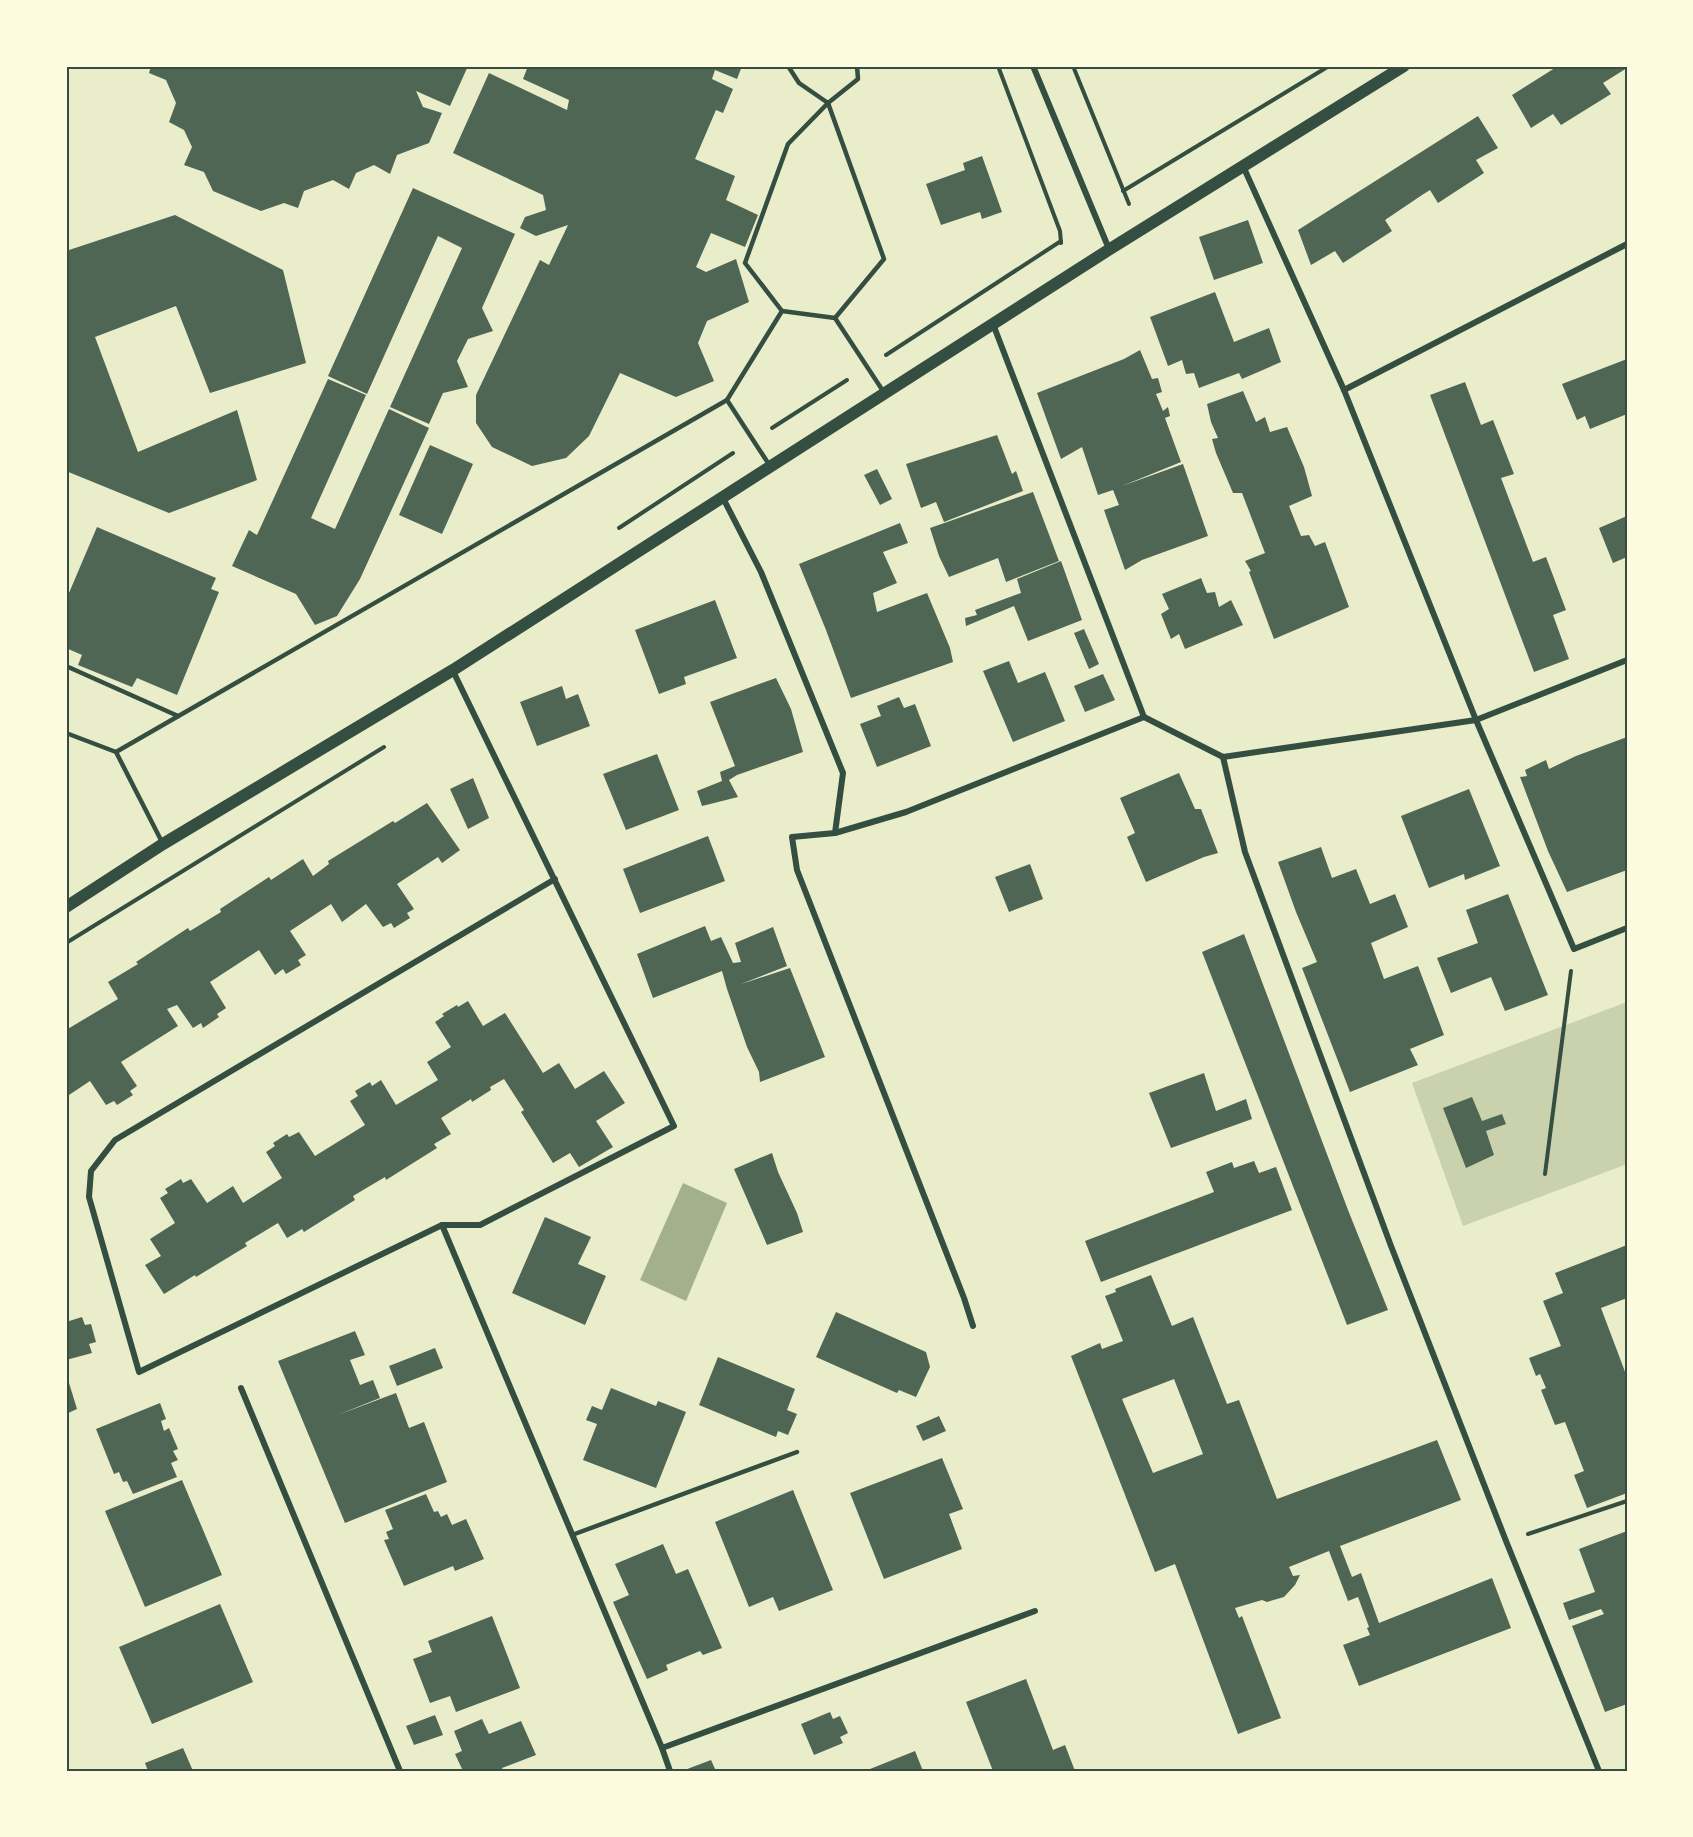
<svg xmlns="http://www.w3.org/2000/svg" width="1693" height="1837" viewBox="0 0 1693 1837" font-family="Helvetica,sans-serif">
  <style>
    .green { fill: #cad2ad }
    .water { fill: #a3b18a }
    .building { fill: #4f6655; fill-rule: evenodd }
    .lines { fill: none; stroke-linecap: round; stroke-linejoin: round }
    .path { stroke: #344e41; stroke-width: 4 }
    .service { stroke: #344e41; stroke-width: 4.5 }
    .minor { stroke: #344e41; stroke-width: 6 }
    .secondary { stroke: #344e41; stroke-width: 12 }
    .neatline { fill: none; stroke: #344e41; stroke-width: 2 }
  </style>
  <rect width="100%" height="100%" fill="#e9edc9"/>
  <path class="green" d="M1627 1002V1164L1463 1226 1412 1083Z"/>
  <path class="water" d="M683 1183 727 1203 686 1301 640 1280Z"/>
  <g class="building">
    <path d="M151 66H468L450 106 416 91 423 107 442 113 429 143 397 155 390 174 374 165 356 173 349 189 333 180 304 191 298 208 284 203 261 211 213 191 204 172 184 165 192 147 184 130 169 122 176 103 166 80 149 73Z"/>
    <path d="M528 66H742L737 79 715 70 712 79 733 89 723 113 716 110 695 159 735 176 726 200 758 215 745 247 711 233 696 267 706 272 736 259 749 302 707 321 698 343 714 381 676 397 620 373 589 436 566 458 532 466 492 447 476 423V395L540 260 549 265 568 225 536 236 520 228 525 217 546 210 543 195 453 153 489 73 567 110 569 100 523 79Z"/>
    <path d="M1558 66H1627V68L1603 83 1611 94 1561 125 1553 114 1531 128 1512 95Z"/>
    <path d="M1478 116 1498 148 1476 160 1484 173 1438 203 1430 190 1422 195 1385 220 1392 231 1343 263 1335 251 1311 265 1298 230Z"/>
    <path d="M982 156 1002 212 982 219 980 212 941 225 926 184 965 170 963 163Z"/>
    <path d="M413 188 515 234 482 308 493 331 468 339 457 361 468 387 443 393 429 424 390 407 462 248 438 236 367 394 328 376Z"/>
    <path d="M175 215 283 270 306 363 210 393 176 306 95 337 138 452 237 410 257 480 169 513 66 471V251Z"/>
    <path d="M1248 220 1263 263 1214 280 1199 237Z"/>
    <path d="M1215 292 1234 342 1269 328 1281 362 1242 379 1239 373 1199 388 1194 373 1186 374 1182 360 1168 366 1150 317Z"/>
    <path d="M1140 350 1152 379 1158 378 1162 392 1156 394 1163 411 1168 407 1170 416 1165 418 1181 462 1122 486 1183 464 1208 536 1142 560 1125 570 1104 510 1119 505 1113 490 1098 495 1082 447 1061 459 1037 393 1124 359Z"/>
    <path d="M1627 359V414L1590 429 1585 416 1577 420 1562 384Z"/>
    <path d="M328 379 366 395 311 518 335 529 389 409 429 428 360 579 337 616 315 625 296 594 232 566 249 530 257 535Z"/>
    <path d="M1465 382 1481 425 1493 420 1514 474 1501 478 1533 562 1546 557 1566 610 1553 615 1569 659 1534 672 1430 395Z"/>
    <path d="M1243 391 1256 422 1265 417 1270 432 1287 427 1304 467 1312 496 1289 506 1301 536 1309 535 1315 546 1325 542 1349 607 1274 639 1249 572 1251 571 1245 561 1265 553 1242 493H1233L1216 453 1212 439 1218 438 1211 422 1207 404Z"/>
    <path d="M997 435 1012 474 1016 471 1023 491 944 522 936 502 921 508 906 464Z"/>
    <path d="M430 445 473 464 442 534 399 515Z"/>
    <path d="M877 469 892 499 880 505 864 475Z"/>
    <path d="M1033 492 1059 561 1006 582 998 558 949 577 939 556 930 528Z"/>
    <path d="M1627 516V557L1613 563 1599 528Z"/>
    <path d="M900 523 908 543 883 552 897 583 873 593 877 612 927 593 950 648 953 662 851 698 826 630 799 564Z"/>
    <path d="M97 527 216 578 211 589 219 592 177 695 137 678 132 687 78 665 82 655 66 648V600Z"/>
    <path d="M1061 561 1082 620 1028 641 1014 606 966 626 965 618 977 615 975 610 1021 593 1017 579Z"/>
    <path d="M1201 578 1207 593 1215 592 1219 607 1231 600 1243 625 1185 649 1179 634 1171 639 1161 614 1169 609 1162 594Z"/>
    <path d="M715 600 737 658 684 677 686 684 659 694 635 630Z"/>
    <path d="M1084 629 1099 664 1089 669 1074 633Z"/>
    <path d="M1009 661 1018 683 1045 672 1065 721 1013 742 983 671Z"/>
    <path d="M1103 674 1115 700 1085 712 1074 686Z"/>
    <path d="M776 678 791 709 803 752 737 775 729 780 738 797 702 806 697 791 722 781 720 772 735 766 710 702Z"/>
    <path d="M562 686 566 699 578 694 590 726 537 746 520 702Z"/>
    <path d="M899 697 904 708 915 704 931 746 877 767 860 724 881 716 877 706Z"/>
    <path d="M1627 737V870L1567 892 1548 851 1520 777 1527 776 1525 770 1546 760 1549 769 1576 756Z"/>
    <path d="M657 754 679 810 626 830 603 774Z"/>
    <path d="M1179 773 1195 809H1201L1218 853 1204 857 1146 882 1127 837 1135 833 1120 798Z"/>
    <path d="M473 778 489 818 468 829 450 789Z"/>
    <path d="M1469 789 1500 866 1465 880 1464 874 1429 888 1401 816Z"/>
    <path d="M427 803 460 850 442 863 438 857 397 884 414 909 407 913 410 918 394 928 391 923 383 927 366 904 342 922 331 904 290 931 306 955 298 960 301 965 286 974 283 969 275 975 259 950 210 982 226 1008 217 1014 219 1017 203 1028 201 1023 193 1028 177 1005 167 1009 178 1026 121 1062 137 1086 130 1091 133 1095 117 1105 114 1101 106 1105 90 1081 66 1097V1030L118 999 108 982 138 964 136 962 188 928 190 931 221 912 220 909 269 877 271 880 303 859 313 876 329 864 328 861 393 821 395 823Z"/>
    <path d="M708 836 725 881 640 913 623 869Z"/>
    <path d="M1321 847 1332 878 1356 869 1370 904 1395 894 1408 927 1371 943 1384 979 1418 966 1444 1035 1410 1049 1418 1065 1350 1092 1302 968 1317 962 1296 912 1278 862Z"/>
    <path d="M1030 864 1043 899 1009 912 995 877Z"/>
    <path d="M1508 894 1548 995 1505 1011 1491 977 1451 993 1437 958 1478 943 1466 910Z"/>
    <path d="M705 926 711 941 721 937 733 963 741 962 735 943 773 927 787 966 741 984 790 968 825 1057 760 1082 759 1072 747 1047 727 989 722 971 653 998 637 954Z"/>
    <path d="M1244 934 1348 1210 1388 1310 1347 1325 1202 952Z"/>
    <path d="M468 1001 483 1026 505 1013 543 1073 559 1063 575 1089 604 1071 625 1103 596 1121 613 1147 579 1167 570 1153 553 1163 521 1112 524 1110 504 1079 490 1087 491 1090 472 1102 471 1099 441 1118 451 1134 434 1144 437 1148 386 1180 385 1177 353 1196 355 1200 304 1232 302 1229 287 1238 278 1223 245 1243 247 1246 196 1277 195 1275 164 1294 145 1265 161 1256 150 1239 175 1223 160 1198 168 1193 165 1189 181 1179 183 1183 191 1179 207 1203 233 1186 243 1203 282 1178 266 1152 275 1146 273 1143 287 1134 289 1137 299 1132 315 1156 365 1125 350 1101 358 1096 355 1091 370 1082 372 1086 381 1080 396 1105 438 1080 427 1062 451 1047 435 1022 444 1016 442 1014 457 1005 458 1007Z"/>
    <path d="M1204 1073 1216 1111 1246 1099 1252 1119 1171 1148 1149 1093Z"/>
    <path d="M1472 1097 1482 1121 1502 1114 1506 1124 1486 1131 1494 1155 1466 1168 1443 1108Z"/>
    <path d="M772 1153 778 1172 797 1213 803 1232 767 1245 734 1169Z"/>
    <path d="M1254 1161 1259 1173 1276 1167 1292 1210 1101 1282 1085 1241 1214 1192 1206 1172 1232 1162 1234 1168Z"/>
    <path d="M545 1217 591 1237 578 1264 606 1276 585 1325 512 1293Z"/>
    <path d="M1627 1245V1298L1601 1308 1627 1377V1493L1587 1508 1574 1475 1584 1471 1565 1422 1555 1425 1541 1390 1546 1388 1540 1374 1536 1376 1529 1358 1561 1346 1543 1301 1563 1293 1555 1273Z"/>
    <path d="M1151 1275 1172 1326 1193 1317 1227 1404 1239 1400 1277 1499 1437 1440 1461 1500 1340 1546 1352 1577 1361 1573 1379 1623 1492 1578 1511 1628 1359 1686 1343 1645 1370 1635 1367 1628 1369 1627 1358 1597 1348 1601 1329 1551 1289 1567 1293 1576 1300 1575 1295 1585 1284 1597 1267 1602 1262 1600 1235 1608 1239 1618 1242 1616 1281 1718 1238 1734 1175 1564 1155 1572 1071 1356 1100 1343 1102 1349 1123 1341 1105 1296 1116 1292 1115 1289ZM1174 1379 1203 1454 1153 1473 1122 1399Z"/>
    <path d="M836 1312 926 1352 930 1367 916 1397 899 1390 897 1393 816 1357Z"/>
    <path d="M82 1317 85 1325 91 1324 96 1342 89 1344 92 1353 66 1360V1322Z"/>
    <path d="M355 1331 365 1355 350 1360 360 1385 373 1380 380 1398 335 1416 396 1393 409 1428 424 1422 447 1482 345 1523 278 1361Z"/>
    <path d="M435 1348 443 1368 397 1386 389 1366Z"/>
    <path d="M718 1357 795 1389 787 1410 797 1414 788 1435 778 1431 776 1437 699 1405Z"/>
    <path d="M66 1373 77 1409 66 1414Z"/>
    <path d="M611 1388 656 1406 658 1401 686 1412 656 1488 583 1460 597 1424 586 1420 592 1406 602 1410Z"/>
    <path d="M160 1403 166 1419 161 1421 164 1431 169 1428 178 1449 173 1451 178 1460 171 1463 177 1477 133 1494 127 1481 123 1482 119 1472 114 1474 96 1429Z"/>
    <path d="M939 1416 946 1431 923 1441 916 1426Z"/>
    <path d="M942 1458 963 1509 949 1514 962 1549 884 1579 850 1493Z"/>
    <path d="M182 1480 222 1575 145 1607 105 1511Z"/>
    <path d="M793 1490 833 1590 779 1611 773 1597 749 1607 715 1522Z"/>
    <path d="M426 1494 434 1512 438 1511 441 1517 447 1514 452 1525 466 1519 484 1559 455 1571 453 1566 404 1586 384 1540 389 1539 386 1532 393 1529 385 1510Z"/>
    <path d="M1627 1531V1704L1605 1712 1572 1626 1604 1614 1601 1609 1569 1620 1563 1603 1595 1592 1579 1549Z"/>
    <path d="M663 1544 676 1574 688 1569 722 1648 703 1655 700 1651 666 1665 668 1670 647 1679 613 1602 629 1595 615 1564Z"/>
    <path d="M220 1604 253 1682 152 1724 119 1647Z"/>
    <path d="M492 1616 520 1688 456 1712 450 1696 430 1703 413 1659 432 1652 428 1641Z"/>
    <path d="M1026 1679 1053 1750 1065 1745 1075 1771H993L966 1702Z"/>
    <path d="M830 1712 833 1719 840 1716 848 1733 840 1737 843 1743 814 1755 801 1724Z"/>
    <path d="M435 1715 443 1735 414 1745 406 1726Z"/>
    <path d="M482 1719 489 1734 521 1721 536 1755 502 1768 504 1771H463L455 1754 462 1751 454 1731Z"/>
    <path d="M183 1748 193 1771H148L145 1763Z"/>
    <path d="M915 1751 923 1771H865Z"/>
    <path d="M711 1760 716 1771H682Z"/>
  </g>
  <g class="lines">
    <g class="path">
      <path d="M998 66 1060 231 1061 243"/>
      <path d="M1073 66 1129 204"/>
      <path d="M1123 191 1329 66"/>
      <path d="M886 355 1061 241"/>
      <path d="M772 428 847 380"/>
      <path d="M619 528 733 453"/>
      <path d="M66 943 384 747"/>
      <path d="M1545 1174 1571 971"/>
      <path d="M1528 1534 1627 1501"/>
    </g>
    <g class="service">
      <path d="M788 66 799 83 828 103 858 79 857 66"/>
      <path d="M782 311 835 318 883 391"/>
      <path d="M727 400 770 466"/>
      <path d="M66 666 178 716"/>
      <path d="M66 733 116 752"/>
      <path d="M163 844 116 752 727 400 782 311 745 263 788 144 828 103 884 259 835 318"/>
      <path d="M572 1535 797 1452"/>
    </g>
    <g class="minor">
      <path d="M1033 66 1109 249"/>
      <path d="M1243 166 1344 390 1476 720 1574 949 1627 928"/>
      <path d="M993 324 1144 717"/>
      <path d="M1344 390 1627 244"/>
      <path d="M723 498 761 572 843 773 835 833 792 837 797 870 964 1298 973 1326"/>
      <path d="M453 671 674 1126 480 1225H442L139 1372 89 1197 91 1171 115 1140 555 879"/>
      <path d="M1223 757 1245 852 1391 1246 1506 1541 1599 1771"/>
      <path d="M835 833 906 812 1144 717 1223 757 1476 720 1627 660"/>
      <path d="M442 1225 662 1748 670 1771"/>
      <path d="M241 1388 400 1771"/>
      <path d="M662 1748 1035 1611"/>
    </g>
    <path class="secondary" d="M66 907 163 844 453 670 1110 249 1404 66"/>
  </g>
  <rect width="1693" height="1837" fill="none" stroke="#fefae0" stroke-width="135"/>
  <rect x="68" y="68" width="1558" height="1702" class="neatline"/>
</svg>
